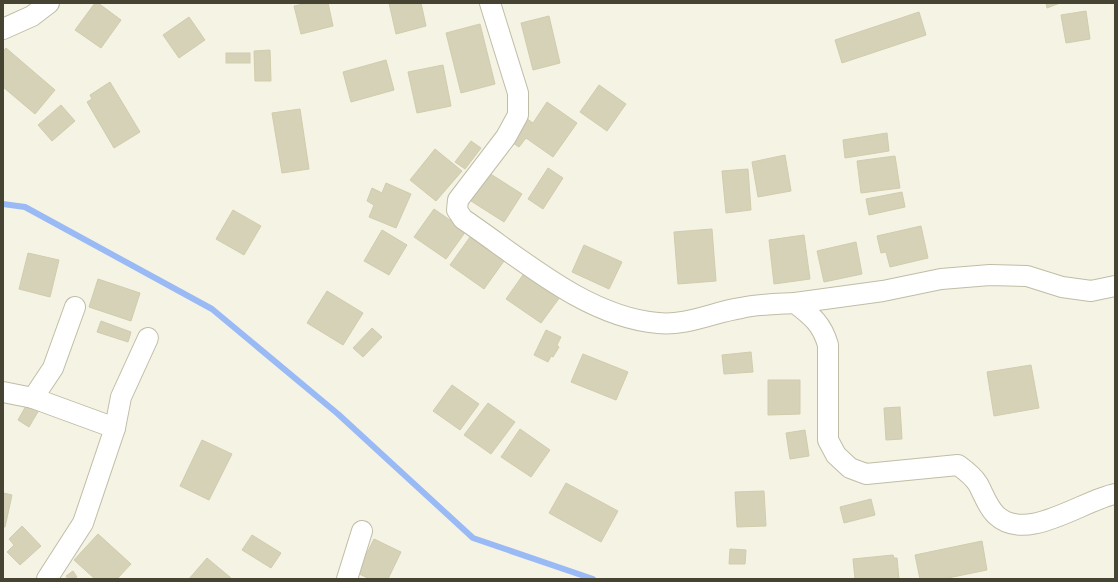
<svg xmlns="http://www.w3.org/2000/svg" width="1118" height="582" viewBox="0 0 1118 582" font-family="Quicksand,sans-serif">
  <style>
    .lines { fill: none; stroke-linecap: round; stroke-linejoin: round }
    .stream { stroke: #9abaf6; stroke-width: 6 }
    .building { fill: #d6d2b8; stroke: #d1ccab }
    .minor-casing { stroke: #c0bda6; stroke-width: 22 }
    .minor { stroke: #fff; stroke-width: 20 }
  </style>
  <rect width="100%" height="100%" fill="#f4f3e4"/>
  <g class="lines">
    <path class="stream" d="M3 204 25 207 212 309 338 414 473 538 593 579"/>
  </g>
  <g class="building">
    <path d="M95 3H98L121 20 101 48 75 30Z"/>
    <path d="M308 3H328L333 26 301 34 294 6Z"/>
    <path d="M389 3H421L426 26 396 34Z"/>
    <path d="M1046 3H1060L1047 8Z"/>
    <path d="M1086 11 1090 39 1066 43 1061 15Z"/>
    <path d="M919 12 926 35 842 63 835 40Z"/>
    <path d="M549 16 560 63 533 70 521 23Z"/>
    <path d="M189 17 205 40 179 58 163 35Z"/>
    <path d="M480 24 495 84 461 93 446 33Z"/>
    <path d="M6 48 55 90 35 114 3 87V51Z"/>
    <path d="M270 50 271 81H255L254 51Z"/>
    <rect x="226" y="53" width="24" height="10"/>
    <path d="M386 60 394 90 351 102 343 72Z"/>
    <path d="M443 65 451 106 417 113 408 72Z"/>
    <path d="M110 82 140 132 114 148 87 102 92 99 90 95Z"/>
    <path d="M599 85 626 104 607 131 580 112Z"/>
    <path d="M547 102 577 123 553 157 526 138 519 147 510 141 526 118 533 123Z"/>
    <path d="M61 105 75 121 52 141 38 125Z"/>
    <path d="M300 109 309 169 282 173 272 113Z"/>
    <path d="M887 133 889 151 845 158 843 140Z"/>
    <path d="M471 141 481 148 465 169 455 162Z"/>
    <path d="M435 149 462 171 436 201 410 180Z"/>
    <path d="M785 155 791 191 758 197 752 162Z"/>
    <path d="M895 156 900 188 861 193 857 161Z"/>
    <path d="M548 168 563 178 543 209 528 199Z"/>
    <path d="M748 169 751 210 726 213 722 171Z"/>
    <path d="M489 173 522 194 504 222 471 201Z"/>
    <path d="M386 183 411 194 396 228 369 217 374 205 367 201 372 188 382 193Z"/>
    <path d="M902 192 905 207 869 215 866 199Z"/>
    <path d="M434 209 466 231 446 259 414 237Z"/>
    <path d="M233 210 261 226 244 255 216 239Z"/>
    <path d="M921 226 928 258 890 267 886 252 881 253 877 236Z"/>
    <path d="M712 229 716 281 678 284 674 232Z"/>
    <path d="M382 230 407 245 389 275 364 261Z"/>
    <path d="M804 235 810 279 774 284 769 240Z"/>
    <path d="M470 237 504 261 484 289 450 265Z"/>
    <path d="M856 242 862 274 824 282 817 251Z"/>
    <path d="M584 245 622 262 609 289 572 272Z"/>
    <path d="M28 253 59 260 50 297 19 289Z"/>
    <path d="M525 272 560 297 541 323 506 299Z"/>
    <path d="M98 279 140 293 131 321 89 307Z"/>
    <path d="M327 291 363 313 343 345 307 323Z"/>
    <path d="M101 321 131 332 128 342 97 332Z"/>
    <path d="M372 328 382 337 363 357 353 348Z"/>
    <path d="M546 330 561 337 557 345 559 347 553 357 551 356 548 362 534 355Z"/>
    <path d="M751 352 753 372 724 374 722 355Z"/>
    <path d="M583 354 628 372 616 400 571 382Z"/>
    <path d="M1031 365 1039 408 994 416 987 372Z"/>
    <path d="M768 380H800V414L768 415Z"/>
    <path d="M452 385 479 404 460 430 433 411Z"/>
    <path d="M488 403 515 422 491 454 464 435Z"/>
    <path d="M27 404 39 410 29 427 18 420Z"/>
    <path d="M900 407 902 439 886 440 884 408Z"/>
    <path d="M520 429 550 450 531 477 501 457Z"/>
    <path d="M805 430 809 456 790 459 786 433Z"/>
    <path d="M202 440 232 454 209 500 180 486Z"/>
    <path d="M566 483 618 511 601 542 549 513Z"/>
    <path d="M764 491 766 526 737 527 735 492Z"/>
    <path d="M3 493 12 495 5 527H3Z"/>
    <path d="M871 499 875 515 844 523 840 507Z"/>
    <path d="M22 526 41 546 20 565 7 552 14 545 9 539Z"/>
    <path d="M98 534 131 564 117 579H95L74 560Z"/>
    <path d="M252 535 281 553 271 568 242 550Z"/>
    <path d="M374 539 401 552 388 579H370L357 573Z"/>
    <path d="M982 541 987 570 943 579H920L915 555Z"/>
    <path d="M730 549 746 550 745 564H729Z"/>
    <path d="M893 555 894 558H897L899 579H855L853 559Z"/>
    <path d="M207 558 231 578 230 579H189Z"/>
    <path d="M73 571 77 577 68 579 66 576Z"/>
  </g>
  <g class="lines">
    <g class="minor-casing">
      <g id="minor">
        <path d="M490 3 518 93V115L506 137 458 200 457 210 463 219C521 258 586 317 658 323 686 326 714 312 741 308 758 304 777 304 795 303 812 316 822 324 828 345V440L836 455 850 468 866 474 958 465C965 470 973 476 978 484 984 495 987 506 996 515 1026 544 1083 500 1115 494"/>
        <path d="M3 29 32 16 49 3"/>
        <path d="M795 303 883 291 941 279 990 275 1027 276 1062 287 1091 291 1115 286"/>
        <path d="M3 392 33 398 53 368 75 307"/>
        <path d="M33 398 115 428 83 523 47 579"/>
        <path d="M115 428 121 397 148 338"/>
        <path d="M347 579 362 531"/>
      </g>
    </g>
    <use href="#minor" class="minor"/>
  </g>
  <rect width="1118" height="582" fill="none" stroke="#464333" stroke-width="8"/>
</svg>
